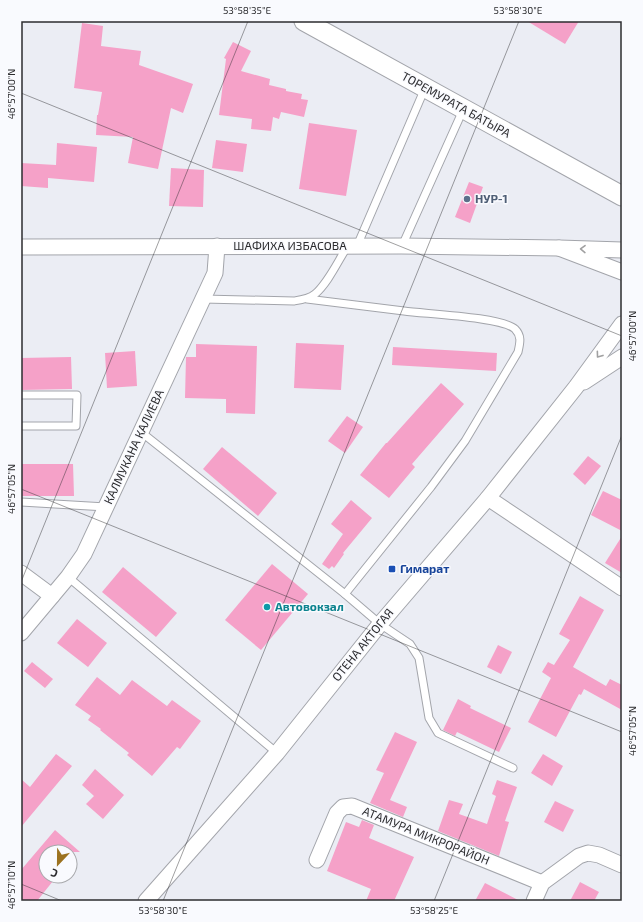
<svg xmlns="http://www.w3.org/2000/svg" width="643" height="922" viewBox="0 0 643 922" font-family="'Exo 2',sans-serif">
  <style>
    .building { fill: #f5a1c8 }
    .lines { fill: none; stroke-linecap: round; stroke-linejoin: round }
    .service-casing { stroke: #a3a5ab; stroke-width: 9 }
    .minor-casing { stroke: #a3a5ab; stroke-width: 17 }
    .tertiary-casing { stroke: #a3a5ab; stroke-width: 21 }
    .service { stroke: #fff; stroke-width: 7 }
    .minor { stroke: #fff; stroke-width: 15 }
    .tertiary { stroke: #fff; stroke-width: 19 }
    .oneway { stroke: #a0a0a1 }
    .ticks { fill: none; stroke: #2c2c2f; stroke-width: 1; stroke-opacity: 0.45 }
    .service-dot { fill: #5c6f8a; stroke: #f9fafe; stroke-width: 1.5 }
    .transit-dot { fill: #1a4fb4; stroke: #f9fafe; stroke-width: 1.5 }
    .culture-dot { fill: #0f9aa8; stroke: #f9fafe; stroke-width: 1.5 }
    .labels { text-anchor: middle; stroke-width: 3; stroke-linejoin: round; paint-order: stroke }
    .street-label { font-size: 12px; fill: #2c2c2f; stroke: #f9fafe }
    .service-label { font-size: 12px; font-weight: bold; fill: #4e5e75; stroke: #f9fafe; text-anchor: start }
    .transit-label { font-size: 12px; font-weight: bold; fill: #164399; stroke: #f9fafe; text-anchor: start }
    .culture-label { font-size: 12px; font-weight: bold; fill: #0d838f; stroke: #f9fafe; text-anchor: start }
    .neatline { fill: none; stroke: #2c2c2f; stroke-width: 1.5 }
    .ticks-label { font-size: 10px; text-anchor: middle; fill: #2c2c2f }
  </style>
  <rect width="100%" height="100%" fill="#ebedf4"/>
  <g class="building">
    <path d="M527 21H579L565 44Z"/>
    <path d="M82 23 103 26 101 46 141 51 139 65 193 84 183 113 171 108 158 169 128 163 133 137 96 135 97 115H98L102 92 74 88Z"/>
    <path d="M233 42 251 51 241 71 270 79 269 85 286 89V91L302 94 301 99 308 100 304 117 281 112 279 119 273 117 271 131 251 129 252 119 219 115 226 59 224 58Z"/>
    <path d="M309 123 357 130 346 196 299 189Z"/>
    <path d="M216 140 247 144 243 172 212 168Z"/>
    <path d="M57 143 97 147 94 182 48 178V188L21 186V163L56 165Z"/>
    <path d="M171 168 204 170 203 207 169 206Z"/>
    <path d="M469 182 483 187 470 223 455 217Z"/>
    <path d="M296 343 344 345 341 390 294 388Z"/>
    <path d="M196 344 257 346 255 414 226 413V399L185 398 186 357H196Z"/>
    <path d="M393 347 497 353 496 371 392 365Z"/>
    <path d="M135 351 137 386 107 388 105 353Z"/>
    <path d="M71 357 72 389 21 390V358Z"/>
    <path d="M441 383 464 404 412 464 415 467 389 498 360 475 386 443H387Z"/>
    <path d="M347 416 363 427 345 453 328 441Z"/>
    <path d="M222 447 277 493 258 516 203 469Z"/>
    <path d="M588 456 601 466 585 485 573 474Z"/>
    <path d="M21 464H73L74 496H21Z"/>
    <path d="M603 491 622 500V531L591 515Z"/>
    <path d="M351 500 372 518 343 553 344 554 334 568 332 566 329 569 322 564 343 534 331 524Z"/>
    <path d="M622 536V573L605 563Z"/>
    <path d="M272 564 308 594 261 650 225 620Z"/>
    <path d="M123 567 177 613 156 637 102 592Z"/>
    <path d="M580 596 604 610 573 667 606 686 610 679 622 685V710L584 689 581 695 579 694 556 737 528 722 551 678 542 672 548 662 554 665 570 640 559 634Z"/>
    <path d="M77 619 107 643 88 667 57 643Z"/>
    <path d="M498 645 512 652 501 674 487 667Z"/>
    <path d="M32 662 53 679 45 688 24 671Z"/>
    <path d="M97 677 120 695 132 680 167 706 172 700 201 721 180 749 177 747 152 776 127 755 129 753 100 730 101 729 88 720 91 716 75 705Z"/>
    <path d="M458 699 471 706 470 708 511 728 499 752 457 732 455 736 443 730Z"/>
    <path d="M395 732 417 742 390 800 407 807 403 817 370 803 384 773 376 770Z"/>
    <path d="M56 754 72 766 21 827V779L30 787Z"/>
    <path d="M543 754 563 766 552 786 531 773Z"/>
    <path d="M95 769 124 795 103 819 86 804 94 796 82 785Z"/>
    <path d="M497 780 517 787 505 821 509 822 499 856 438 831 449 800 463 804 459 814 487 824 496 796 492 794Z"/>
    <path d="M555 801 574 810 563 832 544 822Z"/>
    <path d="M362 820 374 825 369 838 414 857 394 901H366L371 889 327 871 346 822 359 827Z"/>
    <path d="M55 830 80 852H46V876H57L37 901H21V870Z"/>
    <path d="M580 882 599 892 594 901H570Z"/>
    <path d="M485 883 520 901H475Z"/>
  </g>
  <g class="lines">
    <g class="service-casing">
      <g id="service">
        <path d="M357 246 425 88"/>
        <path d="M402 246 463 110"/>
        <path d="M203 299 294 301C301 300 309 299 315 294 328 283 338 261 347 247"/>
        <path d="M307 299C339 303 371 307 404 311 425 314 502 317 515 329 522 336 520 343 518 352L465 441 431 487 345 594"/>
        <path d="M21 395H77L76 426H21"/>
        <path d="M141 432 345 594 380 624 410 644 419 658 429 718 438 733 513 768"/>
        <path d="M21 502 106 507"/>
        <path d="M68 577 277 753"/>
      </g>
    </g>
    <g class="minor-casing">
      <g id="minor">
        <path d="M21 247 401 246 559 248"/>
        <path d="M622 250 559 248 622 272"/>
        <path d="M584 382 622 357"/>
        <path d="M488 498 622 588"/>
        <path d="M21 573 52 596"/>
        <path d="M21 633 68 577 84 554 215 273 217 246"/>
        <path d="M317 860 337 813 343 807 352 806 542 883"/>
        <path d="M146 901 277 753 380 624 488 498 576 387 622 324"/>
        <path d="M534 901 542 883 579 856 588 853 599 855 622 865"/>
      </g>
    </g>
    <g class="tertiary-casing">
      <path id="tertiary" d="M304 21 622 196"/>
    </g>
    <use href="#service" class="service"/>
    <use href="#minor" class="minor"/>
    <use href="#tertiary" class="tertiary"/>
  </g>
  <defs><path id="oneway-chevron" d="M-2-3.5L2.5 0L-2 3.5" fill="none" stroke-width="1.6" stroke-linecap="round" stroke-linejoin="round"/></defs>
  <g class="oneway">
    <use href="#oneway-chevron" transform="translate(583 249) rotate(-179)"/>
    <use href="#oneway-chevron" transform="translate(599 355) rotate(126)"/>
  </g>
  <path class="ticks" d="M21 93 622 336M21 489 622 732M21 582 248 21M21 884 62 901M163 901 519 21M434 901 622 435"/>
  <circle class="service-dot" cx="467" cy="199" r="4"/>
  <rect class="transit-dot" x="388" y="565" width="8" height="8" rx="2"/>
  <circle class="culture-dot" cx="267" cy="607" r="4"/>
  <g class="labels">
    <g class="street-label">
      <text transform="translate(456 105) rotate(29)" y="4">ТОРЕМУРАТА БАТЫРА</text>
      <text x="290" y="250">ШАФИХА ИЗБАСОВА</text>
      <text transform="translate(134 447) rotate(-65)" y="4">КАЛМУКАНА КАЛИЕВА</text>
      <text transform="translate(363 645) rotate(-51)" y="4">ОТЕНА АКТОГАЯ</text>
      <text transform="translate(426 836) rotate(22)" y="4">АТАМУРА МИКРОРАЙОН</text>
    </g>
    <g class="service-label">
      <text x="475" y="203">НУР-1</text>
    </g>
    <g class="transit-label">
      <text x="400" y="573">Гимарат</text>
    </g>
    <g class="culture-label">
      <text x="275" y="611">Автовокзал</text>
    </g>
  </g>
  <rect width="643" height="922" fill="none" stroke="#f9fafe" stroke-width="44"/>
  <g transform="translate(58 864) rotate(202)"><circle r="19" fill="#f9fafe" stroke="#a7a8ab"/>
  <path d="M0-3L7 15L0 10L-7 15Z" fill="#9c7220"/>
  <text y="-6" font-size="11" font-weight="bold" text-anchor="middle" fill="#2c2c2f">С</text>
  </g>
  <rect x="22" y="22" width="599" height="878" class="neatline"/>
  <g class="ticks-label">
    <text x="247" y="14">53°58'35"E</text>
    <text x="518" y="14">53°58'30"E</text>
    <text transform="translate(11 94) rotate(-90)" y="4">46°57'00"N</text>
    <text transform="translate(632 336) rotate(-90)" y="4">46°57'00"N</text>
    <text transform="translate(11 489) rotate(-90)" y="4">46°57'05"N</text>
    <text transform="translate(632 731) rotate(-90)" y="4">46°57'05"N</text>
    <text transform="translate(11 885) rotate(-90)" y="4">46°57'10"N</text>
    <text x="163" y="914">53°58'30"E</text>
    <text x="434" y="914">53°58'25"E</text>
  </g>
</svg>
